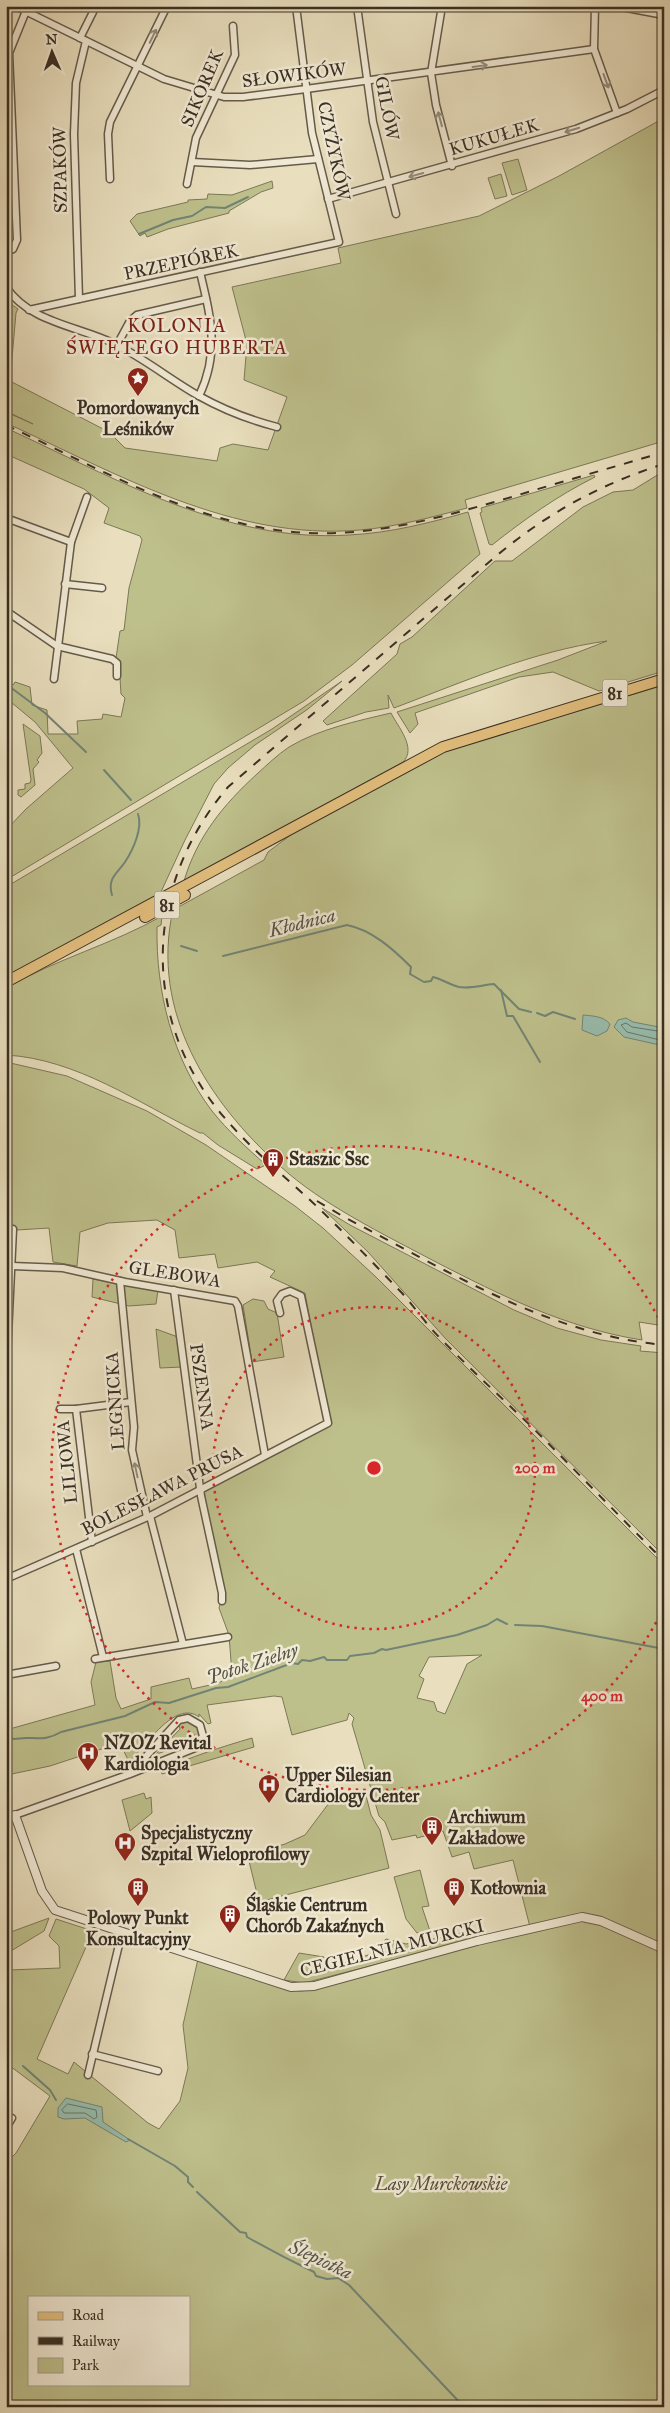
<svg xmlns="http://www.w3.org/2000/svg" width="670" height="2413" viewBox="0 0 670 2413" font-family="'IM FELL Great Primer',serif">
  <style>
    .green { fill: #bec08c; stroke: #7c7858; fill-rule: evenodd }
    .water { fill: #98bdad; stroke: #728476 }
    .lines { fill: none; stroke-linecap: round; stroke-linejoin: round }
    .shore { stroke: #687668; stroke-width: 1 }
    .stream { stroke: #728476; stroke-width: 2 }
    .minor-casing { stroke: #655b4a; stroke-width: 9 }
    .tertiary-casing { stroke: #655b4a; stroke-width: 10 }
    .primary-casing { stroke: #392f23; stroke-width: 12 }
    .minor { stroke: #f1ead5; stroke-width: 6 }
    .tertiary { stroke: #f1ead5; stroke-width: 8 }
    .primary { stroke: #e4c07f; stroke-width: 10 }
    .rail { stroke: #392f23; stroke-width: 2; stroke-dasharray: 9 9; stroke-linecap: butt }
    .oneway { stroke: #958c7c }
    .ring { fill: none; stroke: #d62828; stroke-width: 2.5; stroke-dasharray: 2.5 5 }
    .labels { text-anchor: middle; stroke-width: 5; stroke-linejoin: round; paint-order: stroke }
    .shield { fill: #f1ead5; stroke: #706758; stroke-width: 1 }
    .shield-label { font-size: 16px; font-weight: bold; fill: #392f23 }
    .street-label { font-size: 18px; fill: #392f23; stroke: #f1ead5 }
    .poi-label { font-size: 18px; font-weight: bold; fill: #392f23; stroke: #f1ead5; text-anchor: start }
    .park-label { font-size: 18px; font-style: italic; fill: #544c38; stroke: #f1ead5 }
    .neighbourhood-label { font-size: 19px; letter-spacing: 1px; fill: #7a1f14; stroke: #f1ead5 }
    .water-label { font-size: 19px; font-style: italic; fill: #515246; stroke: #f1ead5 }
    .centre { fill: #d62828; stroke: #f1ead5; stroke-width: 2.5 }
    .ring-label { font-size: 15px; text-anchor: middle; font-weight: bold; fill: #d62828; stroke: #f1ead5; stroke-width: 5; stroke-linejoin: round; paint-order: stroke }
  </style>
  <rect width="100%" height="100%" fill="#e9dfbe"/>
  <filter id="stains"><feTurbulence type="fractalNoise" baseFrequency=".004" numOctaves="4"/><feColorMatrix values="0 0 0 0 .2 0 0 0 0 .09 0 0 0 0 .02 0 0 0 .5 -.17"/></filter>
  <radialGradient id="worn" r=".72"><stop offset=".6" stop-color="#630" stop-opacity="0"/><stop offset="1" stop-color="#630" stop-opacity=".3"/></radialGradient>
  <g class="green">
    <path d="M664 118V441L465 500 467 508C432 517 396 527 360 530 232 541 118 474 6 423V412L33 424 6 411V305L11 304 18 309 16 313 10 381 109 432 125 448 217 461 220 448 233 444 268 450 287 397 244 380 247 344 232 287 341 263 338 248 479 216 559 176Z"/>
    <path d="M518 159 527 190 512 195 502 163Z"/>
    <path d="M501 174 507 196 495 199 488 178Z"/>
    <path d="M272 181 273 188 261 192 229 211V213L168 229 147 237 145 233 140 236 130 221 137 214 188 202V200L207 199 208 194 232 195Z"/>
    <path d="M6 428C115 478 225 543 349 535 390 533 429 523 468 512L480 554 352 665 304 701 6 880V830L26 809 73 768 35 722 6 698V680L13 685 15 682 30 687 32 705 47 710 48 734H78L77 721 102 719 103 714 121 717 125 698 121 694 119 662 116 658 120 631 124 630 129 588 142 540 140 536 104 523 109 508 84 489 6 454Z"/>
    <path d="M664 471V671L599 691 553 672 519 677 415 713 418 724 410 733 397 712 558 660 607 641C533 651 463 682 394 708L388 695 389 708 366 712 327 725 323 721 397 654 400 644 412 637 495 561H512L583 507 613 492 633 490Z"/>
    <path d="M594 475 595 477C557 496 525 519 492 545L489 544 480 513 482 512 481 508Z"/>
    <path d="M342 681 308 709 255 745 228 768 214 784 185 840 160 894 6 979V887L272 729Z"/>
    <path d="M664 685V1326L639 1322 642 1340C566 1328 502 1296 434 1261 385 1235 321 1204 280 1166 208 1102 150 1011 173 910L264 860 268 852 296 831 446 751Z"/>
    <path d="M391 713C398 727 417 748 403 762L184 881C197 837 223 805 257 774 267 765 277 755 289 747 319 729 357 721 391 713Z"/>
    <path d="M23 724 40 736 42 753 37 760 39 762 33 769 35 785 21 797 18 795V790L25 789V784L30 783 31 780Z"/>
    <path d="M162 916 161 925 157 927C156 992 172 1058 212 1111 228 1131 247 1148 266 1165L257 1169 218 1145 203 1133H200C138 1103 77 1059 6 1055V988C56 959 113 944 162 916Z"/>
    <path d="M6 1062 67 1076 147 1111 206 1145 295 1206 323 1228 376 1277 664 1565V2407H6V2155L12 2157 16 2153 50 2096 6 2063V1958L9 1970 60 1968 59 1946 49 1936 56 1919 93 1931 37 2059 68 2074 74 2062 148 2123 159 2129 180 2101 188 2068 183 2025 198 1959 291 1990 302 1991 531 1931 513 1860 474 1869 469 1852 452 1857 443 1831 417 1838 416 1835 392 1840 385 1822 379 1816 352 1724 354 1718 349 1713 347 1720 292 1735 282 1697 274 1696 207 1705 211 1723 208 1724 199 1714V1717C175 1699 145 1747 129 1762L120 1743 50 1766 7 1775 6 1730 95 1705 91 1682 96 1662 110 1661 116 1698 121 1709 151 1699V1687L189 1678 192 1689 219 1683 232 1674 229 1635 219 1608 221 1601 203 1496 205 1488 328 1423 305 1293 270 1277 275 1271 257 1262 218 1268 215 1254 179 1258 175 1230 157 1220 108 1223 80 1232 77 1266 53 1262 49 1228 17 1230 16 1227 6 1228ZM482 1655 467 1664 445 1714 437 1711 434 1702 417 1698 424 1679 419 1676 429 1657ZM29 2297H189V2384H29Z"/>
    <path d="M322 1208 350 1225 514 1310 557 1328 601 1340 641 1346 640 1351 664 1353V1556L445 1338 368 1252Z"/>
    <path d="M93 1279 158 1290 156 1304 129 1306 92 1297Z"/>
    <path d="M253 1299 264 1301 268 1309 277 1313 284 1357 252 1362 243 1305Z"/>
    <path d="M156 1329 178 1337 183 1367 160 1368Z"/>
    <path d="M189 1721 199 1728V1738L189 1747 190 1742 157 1754 155 1759 145 1762 151 1754 153 1757 180 1729 179 1724Z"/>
    <path d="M252 1738 254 1747 162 1774 161 1770C191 1757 221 1747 252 1738Z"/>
    <path d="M357 1792H365L371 1815 380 1830 389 1868 259 1902 248 1857 253 1853 285 1844 305 1835 332 1799Z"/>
    <path d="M144 1793 146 1799 151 1797 152 1813 130 1831 122 1800Z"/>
    <path d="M420 1870 429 1906 422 1907 430 1931 417 1933 406 1919 394 1877Z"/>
    <path d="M49 1918 44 1931 6 1954V1930L8 1933Z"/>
    <path d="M465 1933 467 1941 304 1983 284 1980 299 1953 324 1957 328 1964 337 1966 382 1950 383 1942 386 1939 406 1944Z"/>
  </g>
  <g class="water">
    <path d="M583 1015C593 1016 603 1016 610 1024L607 1031 597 1036 582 1030Z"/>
    <path d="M626 1018 633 1022 664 1028V1046L624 1037 614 1027 618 1020Z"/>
    <path d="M66 2098 102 2107 103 2122 130 2140 126 2142 85 2118 64 2119 58 2117V2108Z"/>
  </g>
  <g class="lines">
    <g class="shore">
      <path d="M664 1032 632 1027 626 1023 621 1025 627 1032 664 1041"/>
      <path d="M68 2104 96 2110 97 2117 94 2119 85 2113H64L62 2110Z"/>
    </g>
    <g class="stream">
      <path d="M139 234 173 220 192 216 206 207 225 208 248 197"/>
      <path d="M6 684 45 713 86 752"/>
      <path d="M104 770 131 800"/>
      <path d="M112 895C107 878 117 874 125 862 133 850 143 828 138 814"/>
      <path d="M181 946 197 951"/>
      <path d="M223 956 347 925C372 930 393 949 411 967L410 974 424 982 431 981 433 977C442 979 450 985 459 987 471 989 482 985 494 984L519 1009 531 1012"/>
      <path d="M501 990 507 1016H513L540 1062"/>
      <path d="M537 1013 545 1016 553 1012 575 1019"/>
      <path d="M515 1625 542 1626 664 1649"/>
      <path d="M6 1737C14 1741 18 1738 26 1738 39 1738 48 1740 61 1732L125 1716 155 1702 169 1703 216 1688 228 1687 292 1663 298 1664 302 1660 310 1661 324 1657 327 1660H347L350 1656 374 1653 382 1649 386 1650 457 1635 487 1625 497 1619 507 1624"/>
      <path d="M23 2066 50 2090 56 2100"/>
      <path d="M128 2139 175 2166 188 2177V2182L193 2187"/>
      <path d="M197 2192 240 2232 246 2233 247 2237C270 2250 291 2261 314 2272L316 2276 327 2279 338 2278 349 2285 464 2407"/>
    </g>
    <g class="minor-casing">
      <g id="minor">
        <path d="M15 6 164 79 224 97H243L306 89 594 49"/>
        <path d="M357 6 373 122 396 214"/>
        <path d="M442 6 431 73 436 105 452 166"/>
        <path d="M595 6 594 49 617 113"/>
        <path d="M616 6 664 15"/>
        <path d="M80 38 96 6"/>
        <path d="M192 162 250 165 318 159"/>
        <path d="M110 179 108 134 110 122 167 6"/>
        <path d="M187 184 196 138 235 55 233 26"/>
        <path d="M328 199 576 129 627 109 664 90"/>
        <path d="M6 252 13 249 17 240 9 53 26 11"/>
        <path d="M6 287C30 323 79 326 115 344 145 359 171 380 199 396 224 410 250 420 277 427"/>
        <path d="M79 299 74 134 76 83 86 41"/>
        <path d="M29 310 339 242 312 133 296 6"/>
        <path d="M117 345 130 321 137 315 206 299"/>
        <path d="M199 396C220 352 211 318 200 272"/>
        <path d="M6 518 71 542"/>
        <path d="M65 584 102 588"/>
        <path d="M6 611 57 646 112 659 117 663V676"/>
        <path d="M54 679 71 542 87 497"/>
        <path d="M6 1230 13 1229 6 1378"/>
        <path d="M12 1266 63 1268 125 1282 235 1301 238 1306 265 1455"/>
        <path d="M120 1281 134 1427 132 1450 147 1517"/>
        <path d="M174 1290 201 1496 222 1593V1601"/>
        <path d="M60 1409H76"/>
        <path d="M150 1516 183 1644"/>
        <path d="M92 1542 76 1409 131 1402"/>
        <path d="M76 1549 103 1657"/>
        <path d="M6 1561 8 1579"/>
        <path d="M6 1579 150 1516 328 1423 301 1296 290 1291 282 1294 277 1301 280 1313"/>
        <path d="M95 1659 228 1637"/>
        <path d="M6 1675 56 1666"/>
        <path d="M15 1815 130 1774 195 1748 203 1736 200 1725 188 1718 179 1720 130 1774"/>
        <path d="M92 2054 158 2071"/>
        <path d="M88 2075 122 1932"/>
        <path d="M6 2128 12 2118"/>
      </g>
    </g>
    <g class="tertiary-casing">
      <path id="tertiary" d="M6 1818 15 1815 42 1891 55 1910 291 1987 314 1986 477 1941 582 1917 601 1921 664 1949"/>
    </g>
    <g class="primary-casing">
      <g id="primary">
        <path d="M145 917 185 895"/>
        <path d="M6 982 443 747 664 679"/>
      </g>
    </g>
    <use href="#minor" class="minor"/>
    <use href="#tertiary" class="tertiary"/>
    <use href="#primary" class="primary"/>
    <g class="rail">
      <path d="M6 425C83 461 161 505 244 524 341 547 422 523 515 496 564 481 614 467 664 452"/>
      <path d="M664 464C600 484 546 514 495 557L228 787C151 877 139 1000 209 1098 237 1137 275 1168 310 1200 341 1229 371 1261 401 1292 414 1306 425 1323 439 1337 470 1369 503 1399 535 1430 578 1473 621 1518 664 1561"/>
      <path d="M317 1201 344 1217C447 1270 546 1334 664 1345"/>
    </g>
  </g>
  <defs><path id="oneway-shaft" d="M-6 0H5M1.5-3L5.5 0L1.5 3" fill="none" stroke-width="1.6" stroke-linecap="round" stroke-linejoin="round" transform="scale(1.25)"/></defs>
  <g class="oneway">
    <use href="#oneway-shaft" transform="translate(153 36) rotate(-64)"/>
    <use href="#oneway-shaft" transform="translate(480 66) rotate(-8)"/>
    <use href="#oneway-shaft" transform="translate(606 81) rotate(70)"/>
    <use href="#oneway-shaft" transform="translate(440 119) rotate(-105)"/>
    <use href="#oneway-shaft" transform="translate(572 130) rotate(163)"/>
    <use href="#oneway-shaft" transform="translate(416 175) rotate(165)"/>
    <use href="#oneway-shaft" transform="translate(136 1470) rotate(-102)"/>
  </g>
  <g class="ring">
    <circle cx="374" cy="1468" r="161"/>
    <path d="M663 1609A322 322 0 1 1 663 1327"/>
  </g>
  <defs>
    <g id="sight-pin" transform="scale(1.125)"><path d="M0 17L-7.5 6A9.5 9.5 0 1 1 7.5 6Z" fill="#8f2418" stroke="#f1ead5"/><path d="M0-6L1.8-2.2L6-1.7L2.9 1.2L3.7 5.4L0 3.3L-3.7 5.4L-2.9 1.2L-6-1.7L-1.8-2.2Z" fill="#fff"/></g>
    <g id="building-pin" transform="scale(1.125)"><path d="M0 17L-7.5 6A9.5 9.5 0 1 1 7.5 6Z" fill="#8f2418" stroke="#f1ead5"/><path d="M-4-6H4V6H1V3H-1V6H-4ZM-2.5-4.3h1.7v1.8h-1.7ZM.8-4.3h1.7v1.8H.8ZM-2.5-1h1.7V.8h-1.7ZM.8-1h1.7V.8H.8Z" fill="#fff"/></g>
    <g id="hospital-pin" transform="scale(1.125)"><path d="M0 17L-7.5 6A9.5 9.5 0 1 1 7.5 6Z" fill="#8f2418" stroke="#f1ead5"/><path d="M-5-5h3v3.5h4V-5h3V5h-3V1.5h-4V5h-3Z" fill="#fff"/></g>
  </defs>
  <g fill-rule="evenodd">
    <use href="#sight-pin" x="138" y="378"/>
    <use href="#building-pin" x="273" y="1159"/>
    <use href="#hospital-pin" x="88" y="1753"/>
    <use href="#hospital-pin" x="269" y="1785"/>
    <use href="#building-pin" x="432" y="1827"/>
    <use href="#hospital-pin" x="125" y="1843"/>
    <use href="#building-pin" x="138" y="1888"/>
    <use href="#building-pin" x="454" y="1888"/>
    <use href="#building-pin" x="230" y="1915"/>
  </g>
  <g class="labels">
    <g class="shield">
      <rect x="602.5" y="679.5" width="25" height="27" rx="4"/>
      <rect x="154.5" y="891.5" width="25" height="27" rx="4"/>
    </g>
    <g class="shield-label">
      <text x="615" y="699">81</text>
      <text x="167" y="911">81</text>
    </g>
    <g class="street-label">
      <text transform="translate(294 75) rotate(-7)" y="6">SŁOWIKÓW</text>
      <text transform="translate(202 88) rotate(-67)" y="6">SIKOREK</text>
      <text transform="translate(387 108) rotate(79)" y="6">GILÓW</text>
      <text transform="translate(494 137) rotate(-16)" y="6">KUKUŁEK</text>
      <text transform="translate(334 151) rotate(78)" y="6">CZYŻYKÓW</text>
      <text transform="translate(60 170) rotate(-91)" y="6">SZPAKÓW</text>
      <text transform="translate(181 262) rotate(-12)" y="6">PRZEPIÓREK</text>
      <text transform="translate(175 1274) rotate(9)" y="6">GLEBOWA</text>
      <text transform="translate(202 1387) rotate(82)" y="6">PSZENNA</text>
      <text transform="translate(115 1401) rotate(-94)" y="6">LEGNICKA</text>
      <text transform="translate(67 1462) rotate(-96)" y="6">LILIOWA</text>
      <text transform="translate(162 1490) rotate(-27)" y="6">BOLESŁAWA PRUSA</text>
      <text transform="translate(392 1948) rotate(-14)" y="6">CEGIELNIA MURCKI</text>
    </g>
    <g class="poi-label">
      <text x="138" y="414" text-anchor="middle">Pomordowanych<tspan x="138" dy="21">Leśników</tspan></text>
      <text x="289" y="1165">Staszic Ssc</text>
      <text x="104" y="1749">NZOZ Revital<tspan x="104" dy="21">Kardiologia</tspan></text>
      <text x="285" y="1781">Upper Silesian<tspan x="285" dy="21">Cardiology Center</tspan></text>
      <text x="448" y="1823">Archiwum<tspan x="448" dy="21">Zakładowe</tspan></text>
      <text x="141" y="1839">Specjalistyczny<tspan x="141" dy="21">Szpital Wieloprofilowy</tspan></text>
      <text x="470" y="1894">Kotłownia</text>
      <text x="246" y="1911">Śląskie Centrum<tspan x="246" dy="21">Chorób Zakaźnych</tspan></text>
      <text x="138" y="1924" text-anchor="middle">Polowy Punkt<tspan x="138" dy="21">Konsultacyjny</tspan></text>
    </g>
    <g class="park-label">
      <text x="441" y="2190">Lasy Murckowskie</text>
    </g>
    <g class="neighbourhood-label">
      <text x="177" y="332">KOLONIA<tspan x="177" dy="22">ŚWIĘTEGO HUBERTA</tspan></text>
    </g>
    <g class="water-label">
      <text transform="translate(302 922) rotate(-14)" y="7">Kłodnica</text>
      <text transform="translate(252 1663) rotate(-18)" y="7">Potok Zielny</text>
      <text transform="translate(321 2259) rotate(25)" y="7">Ślepiotka</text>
    </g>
  </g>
  <circle cx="374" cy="1468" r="8" class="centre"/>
  <g class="ring-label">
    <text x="535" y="1473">200 m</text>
    <text x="602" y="1701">400 m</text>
  </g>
  <rect width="670" height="2413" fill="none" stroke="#e9dfbe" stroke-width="25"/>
  <rect x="8" y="8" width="655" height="2398" fill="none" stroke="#392f23" stroke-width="2.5"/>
  <rect x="12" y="12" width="645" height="2388" fill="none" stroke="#392f23"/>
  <rect x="28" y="2296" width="162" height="90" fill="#f1ead5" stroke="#a79f8e"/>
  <rect x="38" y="2312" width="25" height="8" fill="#e4c07f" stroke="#a79f8e"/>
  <text x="72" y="2320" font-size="15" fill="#392f23">Road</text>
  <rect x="38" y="2337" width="25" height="8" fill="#392f23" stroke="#a79f8e"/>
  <text x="72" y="2346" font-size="15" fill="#392f23">Railway</text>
  <rect x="38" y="2358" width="25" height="15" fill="#bec08c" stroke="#a79f8e"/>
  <text x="72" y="2370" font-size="15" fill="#392f23">Park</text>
  <g transform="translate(52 52) rotate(358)" stroke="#f1ead5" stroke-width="4" paint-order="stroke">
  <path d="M0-4L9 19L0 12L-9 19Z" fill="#392f23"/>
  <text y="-8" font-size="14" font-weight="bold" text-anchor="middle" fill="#392f23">N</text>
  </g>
  <rect width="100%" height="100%" filter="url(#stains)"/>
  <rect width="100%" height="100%" fill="url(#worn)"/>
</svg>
